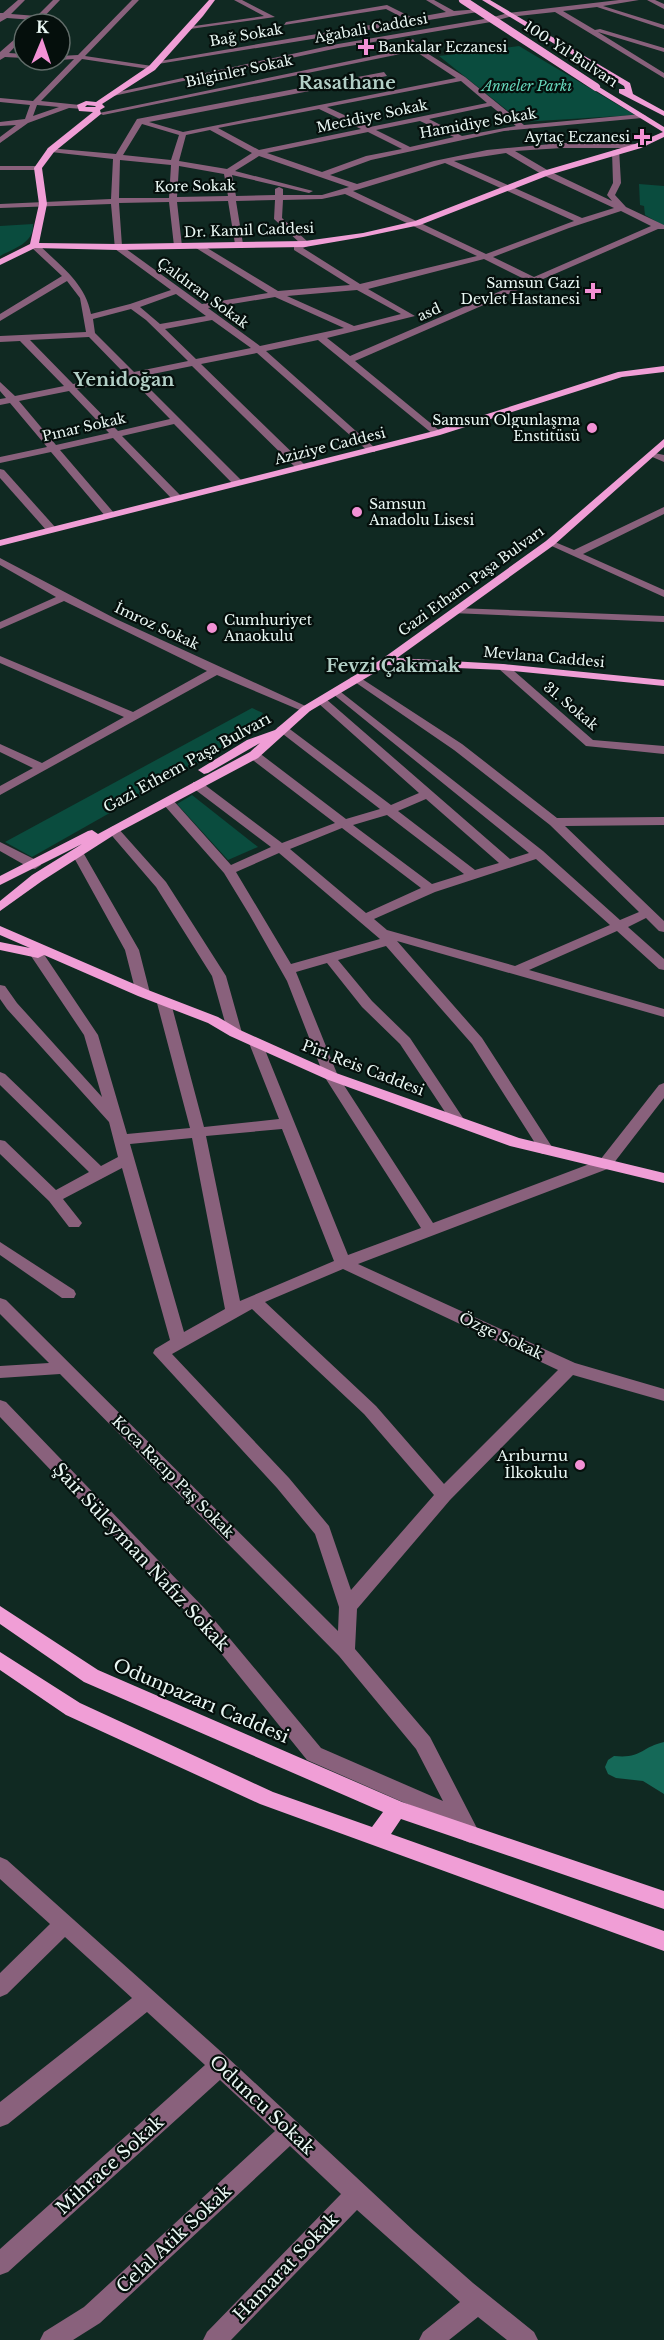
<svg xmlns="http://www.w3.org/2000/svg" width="664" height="2340" viewBox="0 0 664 2340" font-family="'Libre Baskerville',serif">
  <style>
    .green { fill: #0a4c3e }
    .water { fill: #156958 }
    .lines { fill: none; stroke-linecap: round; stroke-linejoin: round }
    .minor { fill: #89617c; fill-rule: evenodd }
    .major { fill: #f09ed6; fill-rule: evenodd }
    .major-bridge { stroke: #f09ed6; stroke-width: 8 }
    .poi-dot { fill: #f391d5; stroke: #050f0c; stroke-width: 2 }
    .labels { text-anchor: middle; stroke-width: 4.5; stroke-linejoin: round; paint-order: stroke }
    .far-street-label { font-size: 14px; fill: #eaf8f4; stroke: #050f0c }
    .far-poi-label { font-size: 14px; fill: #eaf8f4; stroke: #050f0c; text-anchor: start }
    .far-park-label { font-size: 14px; font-style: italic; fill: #65d6ba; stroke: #050f0c }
    .street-label { font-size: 15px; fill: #eaf8f4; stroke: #050f0c }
    .poi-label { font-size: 15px; fill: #eaf8f4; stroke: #050f0c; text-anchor: end }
    .far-district-label { font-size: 18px; font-weight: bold; fill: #b3d0c7; stroke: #050f0c }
    .near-street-label { font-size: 18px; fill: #eaf8f4; stroke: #050f0c }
  </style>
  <rect width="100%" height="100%" fill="#102922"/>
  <g class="green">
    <path d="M519 46 635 115 522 122 439 56Z"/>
    <path d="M639 184 664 186V226L645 215 644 206 640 205Z"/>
    <path d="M33 224C34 243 15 248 0 256V226Z"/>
    <path d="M252 708 263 713 249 734 32 857 5 842Z"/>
    <path d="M192 795 258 847 228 860 177 804Z"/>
  </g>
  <path class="water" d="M664 1742V1794L643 1781 616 1778 608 1774 605 1767 608 1760 614 1756C642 1759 641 1747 664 1742Z"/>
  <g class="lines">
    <g class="minor">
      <path d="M18 0H25L11 14 37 16 53 0H60L37 24H30L34 20 7 18 0 22V13H3Z"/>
      <path d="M132 0H139L85 56 152 66 155 70 82 59 41 101 80 105 83 109 69 108 28 123 0 143V137L16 125 0 126V122L25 119 30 105 0 102V98L33 101 74 59 60 60V56L78 55ZM37 105 59 107 33 116Z"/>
      <path d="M234 0H242L275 17 190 29 187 27 264 16Z"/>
      <path d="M426 0H434L454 11 481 9 484 11 158 64 154 62 405 19 386 9 284 25 286 22 387 5 413 18 446 12Z"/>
      <path d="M619 0H639L603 6 664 25V29L597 7 563 11 595 30 600 29 664 48V52L598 32 664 73V78L555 12 509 17 491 22 338 48 113 96 109 94 338 44 490 18 508 13Z"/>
      <path d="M647 0H655L664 4V9Z"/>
      <path d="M24 31V37L9 53 24 54V58L5 57 0 60V52Z"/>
      <path d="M413 39 419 48 465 77 524 125 642 114 646 116 642 118 504 131 371 160 330 175 357 184 434 161 487 150 562 143 638 144H641V148H562L515 151 549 171 612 201 607 195 613 183 612 151 619 149 621 183 615 195 626 207 664 225V229H658L355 361 440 431V435H434L318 340 266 351 375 448V452H369L257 353 201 364 305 465V469H297L192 366 138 377 242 481V485H234L174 424 122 436 181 496 182 498 177 501 173 500 113 438 60 450 114 513 115 515 110 518 106 517 51 452 0 463V457L47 447 10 403 0 405V399L6 398 0 391V382L15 396 64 386 20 341 0 342V336L86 332 80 298 67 281 0 321V314L62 276 31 247V243H37C59 265 85 282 91 314L130 304 171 290 115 249 111 204 0 208V204L111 199 113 159 51 152 47 150 48 148 116 154 137 119 384 72 387 76 149 122 183 132 456 78 415 51 103 115 99 113 412 48 410 41ZM461 81 487 103 370 127 327 107ZM491 106 516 126 462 136 429 119ZM319 109 361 129 259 150 218 128ZM420 121 454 137 410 147 376 130ZM142 124 179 135 171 160 123 155ZM210 130 252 153 227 169 179 161 186 135ZM368 132 402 149 366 156 322 172 267 153ZM506 153 543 175 614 208 582 218 454 161ZM259 156 349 187 322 195H283V189L279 187 275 189V195L236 196 232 175 309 193 313 191 235 171ZM120 160 171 165 169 198H119ZM445 163 574 221 486 254 353 191ZM179 166 224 174 228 196 177 197ZM345 194 477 256 360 284 303 248 308 246V242L282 218 283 200 322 199ZM275 200 274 219 300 243 294 246V250L350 285 278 291 199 243 196 244V248L268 293 202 304 122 246 119 203 169 202 174 246 178 249 182 246 177 202 228 201 235 244 239 247 243 244 236 201ZM621 211 651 226 534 277 493 257 569 228ZM484 259 526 280 350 356 327 338 415 316 368 289ZM357 290 401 314 354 326 287 296ZM176 294 206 316 160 324 140 307ZM275 297 344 328 260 346 208 308ZM131 309 146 320 188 361 134 372 95 333 93 319ZM212 320 251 348 196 359 165 329ZM89 337 125 374 73 384 30 340ZM130 378 170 419 118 431 77 389ZM69 391 109 433 56 445 19 401Z"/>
      <path d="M0 166H38L42 168 38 170H0Z"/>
      <path d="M650 452 664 455V462L650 456Z"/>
      <path d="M0 469 4 470 55 527V531H47L0 478Z"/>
      <path d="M664 507V514L583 554 664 590V597L545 543 550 540 574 550Z"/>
      <path d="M0 558 116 619 312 709 310 711H302L217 675 0 795V786L33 768 0 752V744L42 763 124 717 0 663V656L133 712 207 671 64 601 0 629V622L56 597 0 565Z"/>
      <path d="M456 608 664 616V622L452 613V609Z"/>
      <path d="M503 664 507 665 593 740 664 746V754L586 746 499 669 497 667Z"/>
      <path d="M356 675 462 744 557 818 664 817V825L565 826 664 921V932L659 931 646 918 628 927 664 959V970L659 969 617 931 529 970 664 1009V1017L397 941 482 1038 554 1150 552 1154H542L472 1044 386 946 338 960 372 1001 410 1038 465 1121 463 1124H453L400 1044 362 1007 327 963 296 972 338 1076 433 1223 600 1160 659 1085 664 1083V1098L610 1168 358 1264 575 1363 664 1389V1401L573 1375 450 1500 357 1609 355 1649 430 1737 480 1834 477 1840 470 1843 463 1840 455 1825 307 1760 194 1620 0 1417V1400L6 1402 206 1610 321 1748 443 1801 416 1749 339 1656 60 1374 0 1378V1366L49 1363 0 1314V1298L6 1300 338 1631 339 1607 315 1534 277 1488 153 1353 155 1349 170 1340 122 1168 63 1199 82 1223 79 1227H69L49 1201 0 1154V1140L5 1141 56 1190 89 1172 0 1085V1072L5 1074 101 1166 118 1157 109 1122 7 1009 0 999V985L5 986 17 1003 102 1097 84 1035 29 953 36 949 41 950 98 1035 127 1134 190 1128 157 1003 159 1000 164 999 171 1003 204 1127 279 1119 249 1043 256 1038 261 1040 348 1255 421 1228 324 1076 287 981 249 914 224 873 164 805 162 802 164 799H172L231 865 271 847 193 788V782H201L282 843 335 823 250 758V752H258L346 819 380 809 279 731 277 728 283 724 391 805 419 793 318 703V699H326L510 859 529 853 333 694 331 692 337 689 543 851 620 920 639 912 550 825 454 750 352 680 350 678ZM426 799 499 863 475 870 398 811ZM387 815 464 874 432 884 353 825ZM342 828 421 888 366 913 290 849ZM279 853 380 939 291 964 236 872ZM536 859 610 925 515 966 387 930 374 919 435 892ZM282 1129 334 1261 240 1301 206 1136ZM192 1138 225 1309 184 1332 130 1144ZM343 1269 558 1370 444 1484 376 1406 265 1302ZM252 1309 364 1414 434 1495 351 1590 329 1526 289 1478 172 1354Z"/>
      <path d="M113 826 117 827 166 882 226 976 242 1033 240 1036 235 1037 228 1033 212 976 156 887 107 830Z"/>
      <path d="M0 842 40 862 41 865 35 869 30 868 0 851Z"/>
      <path d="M78 850 84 854 139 950 150 993 148 996 143 997 136 993 125 950 72 854Z"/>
      <path d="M0 1242 74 1290 76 1294 74 1298H62L0 1255Z"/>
      <path d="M0 1857 7 1860 227 2057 414 2231 473 2283 534 2332 538 2340H507L478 2317 449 2340H419L423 2332 460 2302 357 2210 231 2340H203L207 2332 341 2194 290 2146 100 2323 73 2340H40L44 2332 84 2307 275 2131 220 2080 8 2272 0 2275V2249L205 2065 147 2012 8 2124 0 2127V2102L132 1998 65 1937 7 1994 0 1997V1973L50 1924 0 1879Z"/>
    </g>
    <g class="major">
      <path d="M209 0H215L203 16 155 70 102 104 105 107 100 110 101 114 54 152 42 168 47 204 39 243 118 244 305 241 363 233 415 221 543 171 635 144 663 132 593 89 596 85 664 127V137L641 148 549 175 420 225 363 237 305 247 118 250 35 248 0 265V259L30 244 39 204 34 168 48 148 93 112 79 111 77 105 86 101 96 102 149 66ZM87 105 95 106 96 107H85Z"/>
      <path d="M482 0H490L630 83 633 94 664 111V116L619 93V89H625L624 86Z"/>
      <path d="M664 366V372L622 377 440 435 0 546V540L434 431 618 372Z"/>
      <path d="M664 439V447L554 545 397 658 503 664 664 680V686L503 670 388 665 310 711 258 758 117 833 42 881 0 911V901L32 875 82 844 0 885V876L88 831 92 830 98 834 250 752 260 743 208 773 204 774 198 770 247 740 275 730 302 707 382 659 546 541Z"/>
      <path d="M0 926 148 990 218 1017 240 1030 336 1073 519 1138 664 1173V1183L510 1146 326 1079 230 1036 208 1023 138 996 44 955 38 958 0 950V942L30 948 0 935Z"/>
      <path d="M0 1606 98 1670 402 1802 664 1891V1909L401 1819 391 1834 664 1931V1951L260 1804 66 1715 0 1670V1652L80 1703 273 1792 372 1827 383 1812 84 1682 0 1624Z"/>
    </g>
    <path class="major-bridge" d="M463 0 596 87"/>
  </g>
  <g class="poi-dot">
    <path d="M363 38h6v6h6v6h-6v6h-6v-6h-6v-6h6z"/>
    <path d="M639 128h6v6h6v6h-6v6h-6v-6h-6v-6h6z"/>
    <path d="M590 282h6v6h6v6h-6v6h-6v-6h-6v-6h6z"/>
    <circle cx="592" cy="428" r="6"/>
    <circle cx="357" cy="512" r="6"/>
    <circle cx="212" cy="628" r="6"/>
    <circle cx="580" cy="1465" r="6"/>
  </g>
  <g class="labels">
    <g class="far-street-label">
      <text transform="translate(371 28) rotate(-10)" y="5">Ağabali Caddesi</text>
      <text transform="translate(246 35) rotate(-10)" y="5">Bağ Sokak</text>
      <text transform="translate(571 54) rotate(33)" y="5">100. Yıl Bulvarı</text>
      <text transform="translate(239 71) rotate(-12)" y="5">Bilginler Sokak</text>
      <text transform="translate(372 116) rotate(-12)" y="5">Mecidiye Sokak</text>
      <text transform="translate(478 123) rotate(-10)" y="5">Hamidiye Sokak</text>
      <text transform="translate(195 186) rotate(-1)" y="5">Kore Sokak</text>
      <text transform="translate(249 230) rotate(-2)" y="5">Dr. Kamil Caddesi</text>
      <text transform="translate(203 293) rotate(36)" y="5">Çaldıran Sokak</text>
      <text transform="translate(429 312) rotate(-24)" y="5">asd</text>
      <text transform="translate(84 427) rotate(-13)" y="5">Pınar Sokak</text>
      <text transform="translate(330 446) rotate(-14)" y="5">Aziziye Caddesi</text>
      <text transform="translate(471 581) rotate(-36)" y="5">Gazi Etham Paşa Bulvarı</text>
      <text transform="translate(157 626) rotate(25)" y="5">İmroz Sokak</text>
      <text transform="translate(544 657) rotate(5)" y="5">Mevlana Caddesi</text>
      <text transform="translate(571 706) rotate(40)" y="5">31. Sokak</text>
    </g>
    <g class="far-poi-label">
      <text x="378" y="52">Bankalar Eczanesi</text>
      <text x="630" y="142" text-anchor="end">Aytaç Eczanesi</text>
      <text x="580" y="288" text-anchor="end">Samsun Gazi<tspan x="580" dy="16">Devlet Hastanesi</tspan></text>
      <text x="580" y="425" text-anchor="end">Samsun Olgunlaşma<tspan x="580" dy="16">Enstitüsü</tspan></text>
      <text x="369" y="509">Samsun<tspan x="369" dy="16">Anadolu Lisesi</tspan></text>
      <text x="224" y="625">Cumhuriyet<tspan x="224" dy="16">Anaokulu</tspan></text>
    </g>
    <g class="far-park-label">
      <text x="527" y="91">Anneler Parkı</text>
    </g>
    <g class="street-label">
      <text transform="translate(187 763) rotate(-29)" y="5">Gazi Ethem Paşa Bulvarı</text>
      <text transform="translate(363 1068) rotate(21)" y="5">Piri Reis Caddesi</text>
      <text transform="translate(501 1336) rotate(25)" y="5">Özge Sokak</text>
      <text transform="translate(173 1477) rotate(45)" y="5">Koca Racıp Paş Sokak</text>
    </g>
    <g class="poi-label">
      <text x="568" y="1461">Arıburnu<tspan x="568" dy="17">İlkokulu</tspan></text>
    </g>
    <g class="far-district-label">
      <text x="347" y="89">Rasathane</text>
      <text x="124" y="386">Yenidoğan</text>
      <text x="393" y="672">Fevzi Çakmak</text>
    </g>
    <g class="near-street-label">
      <text transform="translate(141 1557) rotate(47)" y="6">Şair Süleyman Nafız Sokak</text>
      <text transform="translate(201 1701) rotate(23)" y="6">Odunpazarı Caddesi</text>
      <text transform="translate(262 2105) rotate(43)" y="6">Oduncu Sokak</text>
      <text transform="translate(110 2165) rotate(-42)" y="6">Mihrace Sokak</text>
      <text transform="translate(174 2239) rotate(-43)" y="6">Celal Atik Sokak</text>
      <text transform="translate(286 2267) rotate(-46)" y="6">Hamarat Sokak</text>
    </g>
  </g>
  <g transform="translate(42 42) rotate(2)"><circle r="28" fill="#050f0c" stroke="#616c69" stroke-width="1.5"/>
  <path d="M0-4.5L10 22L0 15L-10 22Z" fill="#f391d5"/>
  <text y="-9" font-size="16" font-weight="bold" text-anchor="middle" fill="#eaf8f4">K</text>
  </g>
</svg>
